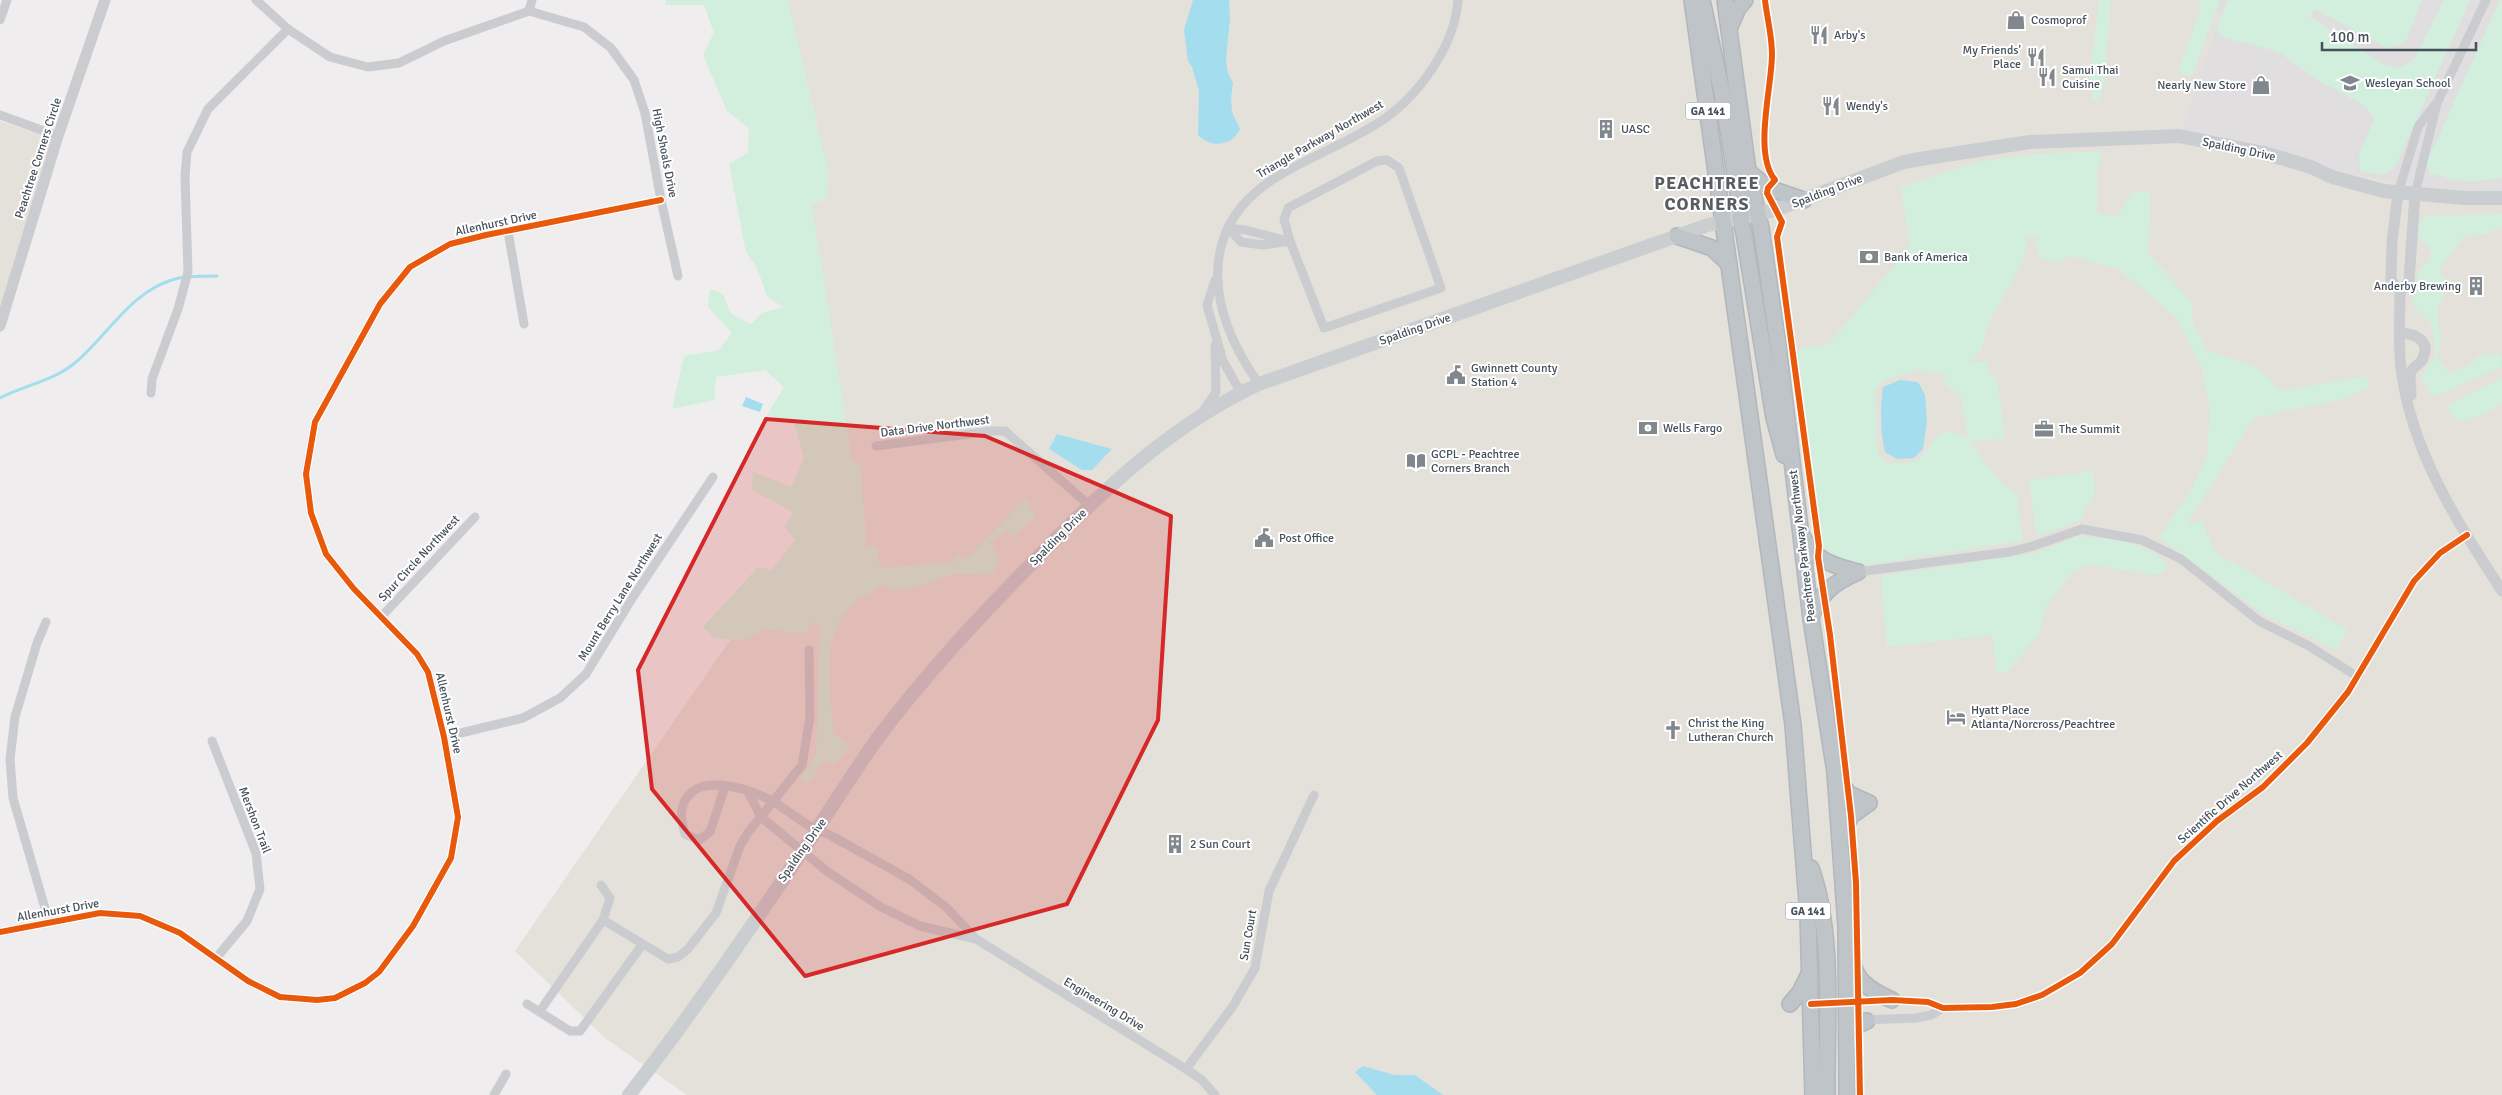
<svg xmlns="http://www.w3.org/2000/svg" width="2502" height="1095" viewBox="0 0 2502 1095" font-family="Signika,sans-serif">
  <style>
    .commercial { fill: #e4e1da }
    .education { fill: #e0dedf }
    .green { fill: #d1efdc; fill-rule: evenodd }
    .water { fill: #a4deee }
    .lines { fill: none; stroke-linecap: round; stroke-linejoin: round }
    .stream { stroke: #a4deee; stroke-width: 3 }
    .trunk-casing { stroke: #b2b7bd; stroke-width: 18 }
    .minor { stroke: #cacccf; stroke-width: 9 }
    .tertiary { stroke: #cacccf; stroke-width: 11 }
    .secondary { stroke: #caced1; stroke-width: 14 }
    .trunk { stroke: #bfc4c8; stroke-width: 15 }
    .cycleway-casing { stroke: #fff; stroke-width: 9 }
    .cycleway { stroke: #e8590c; stroke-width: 6 }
    .marked { fill: #d62828; fill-opacity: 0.2; stroke: #d62828; stroke-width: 4; stroke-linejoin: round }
    .labels { text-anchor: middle; stroke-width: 4; stroke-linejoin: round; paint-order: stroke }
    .shield { fill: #fff; stroke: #7c848c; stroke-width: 1 }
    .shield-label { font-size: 11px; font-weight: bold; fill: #44505a }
    .poi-label { font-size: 12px; fill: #44505a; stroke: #fff; text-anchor: start }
    .street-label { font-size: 12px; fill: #44505a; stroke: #fff }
    .district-label { font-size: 18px; font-weight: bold; letter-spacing: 1px; fill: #595d62; stroke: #fff }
  </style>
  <rect width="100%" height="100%" fill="#efeded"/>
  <g class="commercial">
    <path d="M726 0H2212L2220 17 2179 136 2502 187V1095H687L605 1038 515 951 822 507Z"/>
    <path d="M0 121 57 140 0 334Z"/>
  </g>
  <path class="education" d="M2212 0H2502V198H2465L2179 136 2220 17Z"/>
  <g class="green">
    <path d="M666 0H788L828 170 827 198 812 205 852 460 860 464 867 547 877 546 880 568 954 562 956 556 966 559 1026 498 1036 517 1012 538 1007 529 991 543 998 559 994 575 954 574 915 588 891 590 884 584C873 591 858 599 849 608 819 639 832 692 833 732L850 747 834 765 824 761 807 784 801 778 816 754 820 625 812 622 805 634 764 629 746 640 714 638 703 627 758 567 772 570 795 540 785 527 793 512 752 490 753 472 792 487 804 458 794 422 767 415 784 387 765 370 716 377 714 400 672 409 684 356 719 350 732 333 708 307 710 289 723 294 731 314 751 324 762 313 783 307 767 296 757 268 746 252 729 164 748 153 749 128 727 111 703 55 714 33 704 5H665Z"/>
    <path d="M2099 0H2111L2103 91 2097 102 2092 97 2090 75Z"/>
    <path d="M2199 0H2220L2192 76 2183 75 2178 70 2200 12Z"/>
    <path d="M2228 0H2422L2405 43 2387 48 2315 9 2310 17 2383 64 2399 68 2414 60 2444 0H2470L2395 168 2383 175 2361 171 2359 155 2374 119 2365 106 2320 81 2277 51 2225 38 2216 30Z"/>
    <path d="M2500 0H2502V178C2482 181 2454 185 2437 173L2431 176 2427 164 2430 155Z"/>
    <path d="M2102 151 2097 171V214L2117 216 2133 191 2150 192 2148 253 2192 303 2193 325 2207 351 2255 366 2281 391 2366 376 2369 386 2347 398 2254 418 2187 524 2202 521 2215 552 2348 630 2336 650 2265 615 2159 537 2192 489 2207 456 2210 411 2202 368 2177 318 2119 269 2067 255 2064 262 2041 259 2036 247 2037 237H2028L2023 262 1989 322 1981 350 1970 363 1987 361 1989 374 1997 378 2005 438 1969 442 2001 482 2017 494 2022 541 1867 565 1841 564 1823 546 1797 352 1802 348 1829 344 1910 247 1901 187 1977 162 2035 154ZM1918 370 1948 374 1943 382 1961 395 1968 440 1962 435 1946 430C1917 453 1931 466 1886 463L1877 452 1875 390 1884 380Z"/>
    <path d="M2502 214V227L2485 234 2464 236 2439 269 2447 282 2437 312 2440 337 2438 360 2449 373 2468 366 2480 355 2501 354 2502 367 2433 397 2420 377 2436 356 2432 325 2412 304 2418 272 2430 260 2431 250 2418 237V223L2426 216Z"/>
    <path d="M2502 378V403L2483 415 2462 421 2452 416 2447 406Z"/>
    <path d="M2093 471 2095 494 2080 520 2040 536 2036 532 2029 480Z"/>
    <path d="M2077 536C2106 540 2149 539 2167 565L2162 573 2151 575 2089 564 2071 573 2045 608 2039 634 2006 673H1997L1992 635 1887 647 1881 576 2037 553Z"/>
  </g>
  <g class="water">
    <path d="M1193 0H1229L1230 19 1226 60 1228 73 1233 83 1231 98 1232 112 1240 129C1232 147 1210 148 1198 135L1199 91 1192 67 1188 61 1184 30Z"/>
    <path d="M1900 380 1918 382 1925 395 1927 421 1923 449 1914 458 1897 459 1885 452C1880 430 1880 409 1883 387Z"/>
    <path d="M746 397 763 404 760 412 742 406Z"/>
    <path d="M1057 434 1112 449 1092 470H1082L1049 449Z"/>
    <path d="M1363 1066 1395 1075H1415L1443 1095H1377L1355 1072Z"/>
  </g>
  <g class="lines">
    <path class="stream" d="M0 398C25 385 54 381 76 362 109 334 133 288 179 278 191 276 205 276 217 276"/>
    <g class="trunk-casing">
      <g id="trunk">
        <path d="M1692 0 1793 725 1808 915 1813 1095"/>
        <path d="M1702 0 1722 92 1742 218"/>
        <path d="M1725 0 1748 171 1761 228 1778 345 1811 619 1835 772 1846 926 1847 1095"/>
        <path d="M1729 29 1738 8 1745 0"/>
        <path d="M1748 171 1768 188 1804 200"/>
        <path d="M1740 218 1744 234 1774 418 1784 455"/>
        <path d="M1677 236 1712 248 1729 264"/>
        <path d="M1803 537C1814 561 1835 566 1858 572"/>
        <path d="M1811 617C1820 593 1835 582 1858 572"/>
        <path d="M1836 777 1849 794 1869 803"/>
        <path d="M1842 835 1851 816 1869 803"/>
        <path d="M1811 868C1835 936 1826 1024 1827 1095"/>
        <path d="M1850 954C1854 980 1869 990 1892 1000"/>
        <path d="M1790 1004 1800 992 1809 974"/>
        <path d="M1847 1042 1853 1027 1867 1021"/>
      </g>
    </g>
    <g class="minor">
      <path d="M256 0 288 29 330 57 368 67 399 63 444 41 529 11 584 27 611 48 634 80 645 113 661 200 678 276"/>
      <path d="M529 11 532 0"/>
      <path d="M0 20 7 0"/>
      <path d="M0 115 58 136"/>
      <path d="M1387 160 1399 168 1441 288 1324 328 1290 241 1284 219 1288 208 1377 161Z"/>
      <path d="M2398 193 2418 127 2438 101 2486 0"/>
      <path d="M2415 194 2437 103"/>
      <path d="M1228 228 1241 242 1263 245 1290 241"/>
      <path d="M1228 228 1246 230 1284 240"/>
      <path d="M508 231 524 324"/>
      <path d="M1215 280 1207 305 1223 361 1241 393"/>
      <path d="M1259 384C1208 312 1193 226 1280 175 1313 155 1352 141 1384 119 1420 94 1455 45 1458 0"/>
      <path d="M151 393 152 379 178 309 188 272 185 177 187 152 208 109 288 29"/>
      <path d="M1202 413 1216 392 1215 345"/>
      <path d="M876 446 992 431H1005L1089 505"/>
      <path d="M1858 572 2009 552 2033 546 2082 529 2142 540 2181 559 2259 621 2309 646 2358 677"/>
      <path d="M382 616 475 517"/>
      <path d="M46 622 37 643 15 717 10 759 13 798 49 922"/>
      <path d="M444 737 523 718 560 698 586 674 633 597 713 477"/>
      <path d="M212 741 256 853 260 889 247 921 217 957"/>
      <path d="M725 786 710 832 699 840 685 834C680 818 679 803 692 792 700 785 711 785 721 785 740 787 756 792 772 801 791 812 807 828 828 834L909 879 947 908 976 939 1186 1069 1202 1080 1215 1095"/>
      <path d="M747 790 761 817 828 872 881 907 920 926 976 939"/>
      <path d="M603 920 668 959 678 957 688 949 716 913 740 846 747 834 802 765 810 717 809 650"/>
      <path d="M0 932 100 913 140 916 180 933 248 981 280 997 317 1000 335 998 365 983 379 972 413 926 451 858 458 817 444 737 428 672 417 654 354 589 326 554 311 513 306 474 315 422 380 304 410 267 450 244 486 235 661 200"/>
      <path d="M527 1004 570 1031H580L642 945"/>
      <path d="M1811 1004 1892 1000 1928 1002 1943 1008 1992 1007 2016 1004 2042 995 2080 973 2112 944 2174 861 2217 821 2263 787 2307 743 2348 692 2414 581 2440 553 2467 535"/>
      <path d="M540 1011 603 920 610 898 601 885"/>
      <path d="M1863 1020 1916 1018 1931 1015 1943 1008"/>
      <path d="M1186 1069 1233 1006 1255 968 1269 891 1314 795"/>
      <path d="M494 1095 506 1074"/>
    </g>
    <g class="tertiary">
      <path d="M2398 193 2392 242 2391 280 2400 292"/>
      <path d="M2400 292C2400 316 2398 343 2401 368 2411 451 2457 522 2502 591"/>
      <path d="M2400 292 2409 281 2415 194"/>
      <path d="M0 326 58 136 105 0"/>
      <path d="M2401 333C2416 334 2432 341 2422 360 2420 364 2413 367 2411 372 2409 377 2411 389 2411 395"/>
    </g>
    <path class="secondary" d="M629 1095C695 1010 756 920 816 831 836 800 856 769 877 739 927 672 985 611 1044 551 1108 485 1175 423 1259 384L1708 225 1775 210 1904 162 1920 159 2030 142 2179 136 2264 153 2311 167 2332 177 2384 191 2465 198H2502"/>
    <use href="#trunk" class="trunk"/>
    <g class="cycleway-casing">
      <g id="cycleway">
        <path d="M1765 0C1767 18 1772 36 1772 54 1772 88 1753 153 1775 180L1768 188 1767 193 1782 222 1777 237 1819 546 1818 557 1830 635 1851 816 1856 883 1860 1095"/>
        <path d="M0 932 100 913 140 916 180 933 248 981 280 997 317 1000 335 998 365 983 379 972 413 926 451 858 458 817 444 737 428 672 417 654 354 589 326 554 311 513 306 474 315 422 380 304 410 267 450 244 486 235 661 200"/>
        <path d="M1811 1004 1892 1000 1928 1002 1943 1008 1992 1007 2016 1004 2042 995 2080 973 2112 944 2174 861 2217 821 2263 787 2307 743 2348 692 2414 581 2440 553 2467 535"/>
      </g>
    </g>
    <use href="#cycleway" class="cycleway"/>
  </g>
  <path class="marked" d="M766 419 985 436 1171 516 1158 720 1067 904 805 976 652 789 638 670Z"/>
  <defs>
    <g id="shop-bare" transform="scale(1.5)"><path d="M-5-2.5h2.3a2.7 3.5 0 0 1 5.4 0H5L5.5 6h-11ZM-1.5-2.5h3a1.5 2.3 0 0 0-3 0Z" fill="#80878d" stroke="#fff" stroke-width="2.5" paint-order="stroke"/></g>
    <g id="restaurant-bare" transform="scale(1.5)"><path d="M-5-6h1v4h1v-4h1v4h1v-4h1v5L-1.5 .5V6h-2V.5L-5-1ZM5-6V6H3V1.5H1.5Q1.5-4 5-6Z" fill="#80878d" stroke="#fff" stroke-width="2.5" paint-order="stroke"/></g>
    <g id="school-bare" transform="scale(1.5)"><path d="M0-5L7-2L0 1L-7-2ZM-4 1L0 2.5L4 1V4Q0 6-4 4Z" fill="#80878d" stroke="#fff" stroke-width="2.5" paint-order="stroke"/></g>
    <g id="building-bare" transform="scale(1.5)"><path d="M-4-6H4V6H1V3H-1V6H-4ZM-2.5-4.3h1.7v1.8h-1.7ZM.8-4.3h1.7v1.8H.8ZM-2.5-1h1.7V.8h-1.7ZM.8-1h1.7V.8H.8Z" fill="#80878d" stroke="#fff" stroke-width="2.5" paint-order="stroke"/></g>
    <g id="bank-bare" transform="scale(1.5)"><path d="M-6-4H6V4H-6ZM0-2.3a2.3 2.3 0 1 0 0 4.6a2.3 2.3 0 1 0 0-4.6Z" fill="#80878d" stroke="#fff" stroke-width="2.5" paint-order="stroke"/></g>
    <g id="civic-bare" transform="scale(1.5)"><path d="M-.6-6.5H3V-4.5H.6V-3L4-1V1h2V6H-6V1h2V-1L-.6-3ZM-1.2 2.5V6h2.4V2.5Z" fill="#80878d" stroke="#fff" stroke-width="2.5" paint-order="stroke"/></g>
    <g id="office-bare" transform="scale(1.5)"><path d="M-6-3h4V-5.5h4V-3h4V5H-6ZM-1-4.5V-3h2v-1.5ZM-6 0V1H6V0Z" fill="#80878d" stroke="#fff" stroke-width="2.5" paint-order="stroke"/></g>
    <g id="library-bare" transform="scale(1.5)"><path d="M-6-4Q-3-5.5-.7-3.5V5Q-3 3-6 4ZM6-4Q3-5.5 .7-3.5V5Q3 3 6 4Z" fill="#80878d" stroke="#fff" stroke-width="2.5" paint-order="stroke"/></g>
    <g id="hotel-bare" transform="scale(1.5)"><path d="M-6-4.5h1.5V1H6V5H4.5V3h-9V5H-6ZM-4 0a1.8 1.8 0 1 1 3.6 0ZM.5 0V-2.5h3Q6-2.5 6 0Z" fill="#80878d" stroke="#fff" stroke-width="2.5" paint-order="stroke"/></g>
    <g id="church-bare" transform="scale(1.5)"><path d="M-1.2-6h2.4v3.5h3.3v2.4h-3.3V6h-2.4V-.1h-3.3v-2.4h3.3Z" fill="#80878d" stroke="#fff" stroke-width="2.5" paint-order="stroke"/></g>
  </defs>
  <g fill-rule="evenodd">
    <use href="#shop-bare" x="2016" y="20"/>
    <use href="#restaurant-bare" x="1819" y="35"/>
    <use href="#restaurant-bare" x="2036" y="57"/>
    <use href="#restaurant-bare" x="2047" y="77"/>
    <use href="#school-bare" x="2350" y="83"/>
    <use href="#shop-bare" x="2261" y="85"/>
    <use href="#restaurant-bare" x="1831" y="106"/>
    <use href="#building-bare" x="1606" y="129"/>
    <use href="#bank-bare" x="1869" y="257"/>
    <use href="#building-bare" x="2476" y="286"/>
    <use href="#civic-bare" x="1456" y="375"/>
    <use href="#bank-bare" x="1648" y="428"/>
    <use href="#office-bare" x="2044" y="429"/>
    <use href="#library-bare" x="1416" y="461"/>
    <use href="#civic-bare" x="1264" y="538"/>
    <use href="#hotel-bare" x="1956" y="717"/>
    <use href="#church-bare" x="1673" y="730"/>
    <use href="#building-bare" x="1175" y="844"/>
  </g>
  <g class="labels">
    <g class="shield">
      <rect x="1685.5" y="102.5" width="45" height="17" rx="4"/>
      <rect x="1785.5" y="902.5" width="45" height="17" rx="4"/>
    </g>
    <g class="shield-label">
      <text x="1708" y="115">GA 141</text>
      <text x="1808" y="915">GA 141</text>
    </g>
    <g class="poi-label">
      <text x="2031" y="24">Cosmoprof</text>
      <text x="1834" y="39">Arby's</text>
      <text x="2021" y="54" text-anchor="end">My Friends'<tspan x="2021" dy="14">Place</tspan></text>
      <text x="2062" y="74">Samui Thai<tspan x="2062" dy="14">Cuisine</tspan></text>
      <text x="2365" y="87">Wesleyan School</text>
      <text x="2246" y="89" text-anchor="end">Nearly New Store</text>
      <text x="1846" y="110">Wendy's</text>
      <text x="1621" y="133">UASC</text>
      <text x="1884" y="261">Bank of America</text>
      <text x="2461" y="290" text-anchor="end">Anderby Brewing</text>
      <text x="1471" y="372">Gwinnett County<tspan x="1471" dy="14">Station 4</tspan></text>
      <text x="1663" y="432">Wells Fargo</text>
      <text x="2059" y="433">The Summit</text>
      <text x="1431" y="458">GCPL - Peachtree<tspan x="1431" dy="14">Corners Branch</tspan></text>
      <text x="1279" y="542">Post Office</text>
      <text x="1971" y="714">Hyatt Place<tspan x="1971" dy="14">Atlanta/Norcross/Peachtree</tspan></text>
      <text x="1688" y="727">Christ the King<tspan x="1688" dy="14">Lutheran Church</tspan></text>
      <text x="1190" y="848">2 Sun Court</text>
    </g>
    <g class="street-label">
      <text transform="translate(1320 139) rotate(-30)" y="4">Triangle Parkway Northwest</text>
      <text transform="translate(2239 149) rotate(12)" y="4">Spalding Drive</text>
      <text transform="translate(665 153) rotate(79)" y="4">High Shoals Drive</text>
      <text transform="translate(38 158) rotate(-72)" y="4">Peachtree Corners Circle</text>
      <text transform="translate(1827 191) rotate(-21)" y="4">Spalding Drive</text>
      <text transform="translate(496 223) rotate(-12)" y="4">Allenhurst Drive</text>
      <text transform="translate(1415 329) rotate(-19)" y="4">Spalding Drive</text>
      <text transform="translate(935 426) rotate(-7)" y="4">Data Drive Northwest</text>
      <text transform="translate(1058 537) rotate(-45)" y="4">Spalding Drive</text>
      <text transform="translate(1802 546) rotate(-97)" y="4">Peachtree Parkway Northwest</text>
      <text transform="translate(419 558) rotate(-47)" y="4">Spur Circle Northwest</text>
      <text transform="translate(620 597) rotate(-58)" y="4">Mount Berry Lane Northwest</text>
      <text transform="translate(449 713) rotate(77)" y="4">Allenhurst Drive</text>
      <text transform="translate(2230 797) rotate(-41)" y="4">Scientific Drive Northwest</text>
      <text transform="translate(255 820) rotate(69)" y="4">Mershon Trail</text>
      <text transform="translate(802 850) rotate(-55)" y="4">Spalding Drive</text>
      <text transform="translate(58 910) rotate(-10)" y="4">Allenhurst Drive</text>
      <text transform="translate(1248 935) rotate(-80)" y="4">Sun Court</text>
      <text transform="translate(1104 1004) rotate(31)" y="4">Engineering Drive</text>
    </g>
    <g class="district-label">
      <text x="1707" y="189">PEACHTREE<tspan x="1707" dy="21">CORNERS</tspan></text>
    </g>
  </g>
  <path d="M2322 42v8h154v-8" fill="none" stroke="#44505a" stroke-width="2.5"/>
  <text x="2330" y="42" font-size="15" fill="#44505a" stroke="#ffffff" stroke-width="4" paint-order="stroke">100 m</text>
</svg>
